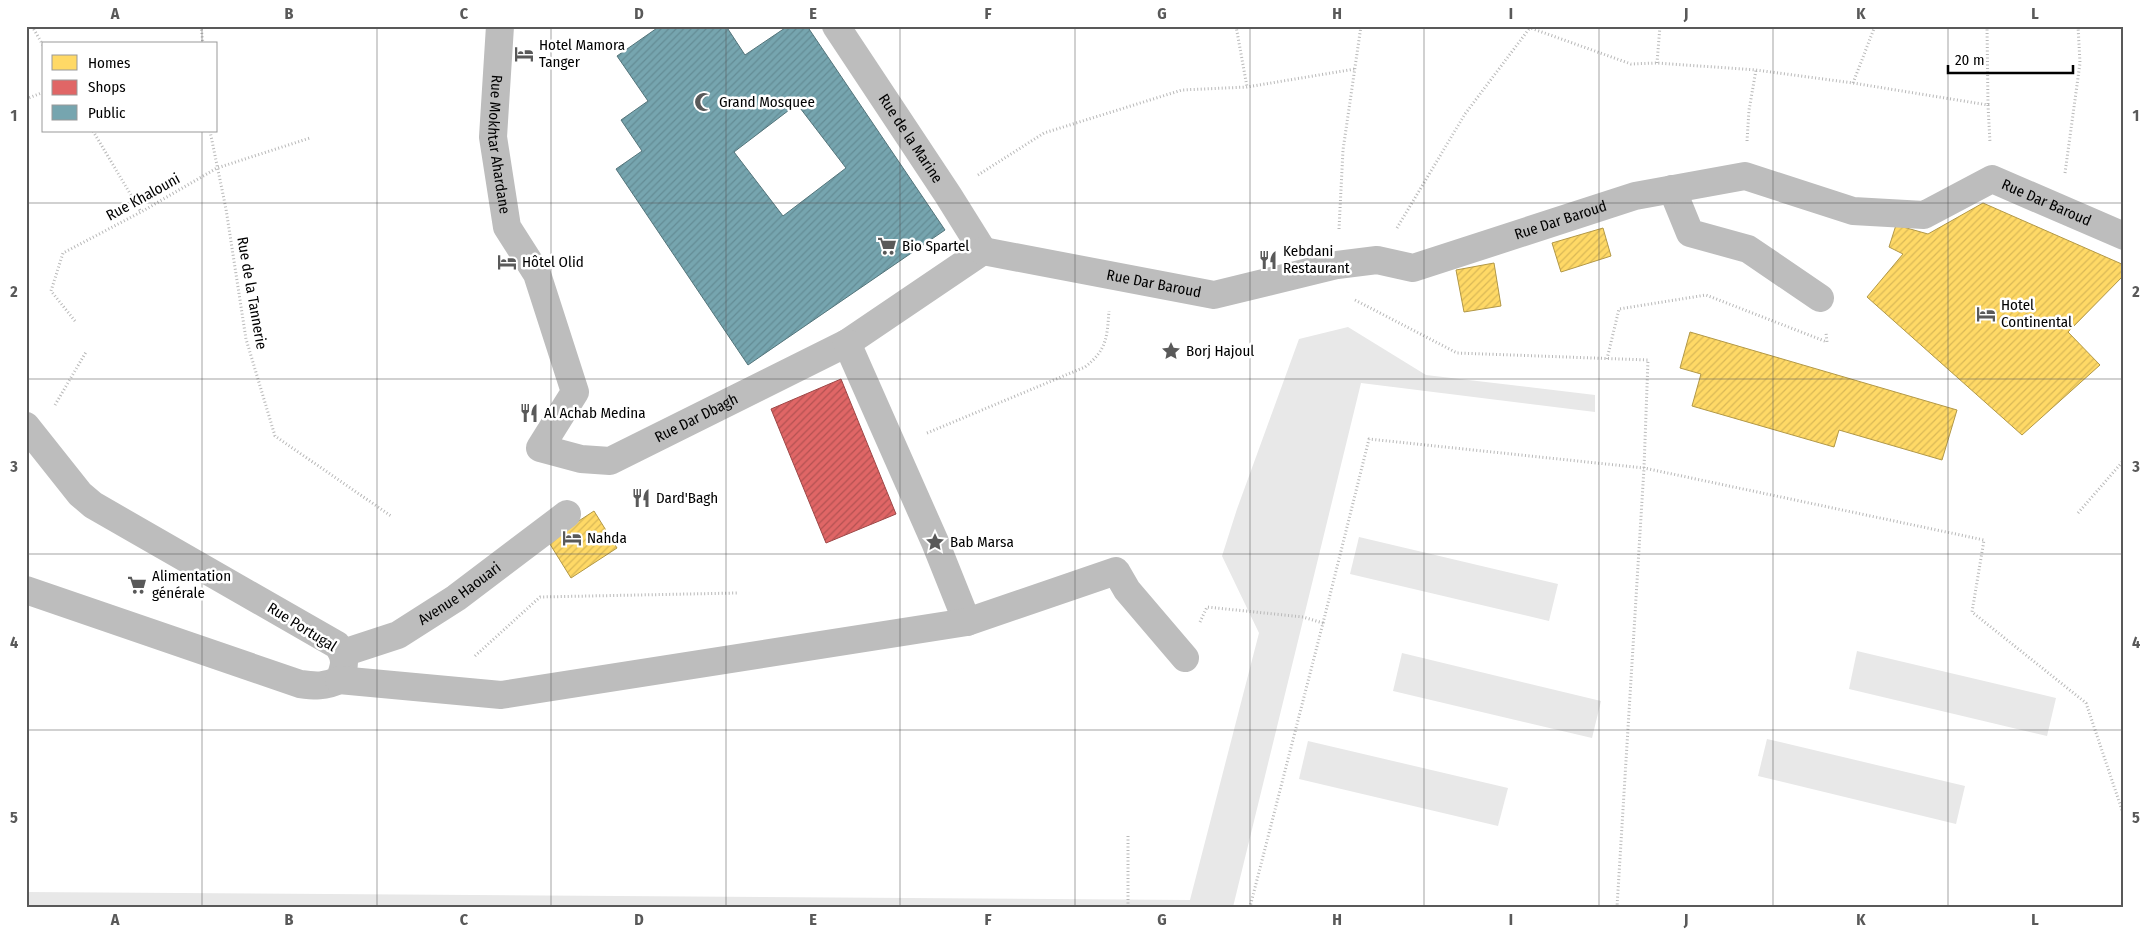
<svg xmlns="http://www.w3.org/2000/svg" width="2150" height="933" viewBox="0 0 2150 933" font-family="'Fira Sans Condensed',sans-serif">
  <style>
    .green { fill: #e8e8e8 }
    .homes { fill: url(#homes-hatch); stroke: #b29847 }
    .shops { fill: url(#shops-hatch); stroke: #9d4747 }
    .public { fill: url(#public-hatch); stroke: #53747a; fill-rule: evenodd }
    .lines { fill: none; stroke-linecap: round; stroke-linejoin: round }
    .path { stroke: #b8b8b8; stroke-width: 3; stroke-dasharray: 1 2.5; stroke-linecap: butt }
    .minor { stroke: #bdbdbd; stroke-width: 28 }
    .grid { fill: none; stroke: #595959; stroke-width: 1; stroke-opacity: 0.55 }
    .labels { text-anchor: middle; stroke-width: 5; stroke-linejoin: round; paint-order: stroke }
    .poi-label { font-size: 15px; fill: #000; stroke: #fff; text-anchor: start }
    .street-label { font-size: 15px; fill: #000; stroke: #fff }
    .neatline { fill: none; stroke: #595959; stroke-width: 2 }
    .grid-label { font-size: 16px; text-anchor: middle; font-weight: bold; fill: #595959 }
  </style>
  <defs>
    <pattern id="homes-hatch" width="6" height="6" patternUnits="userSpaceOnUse" patternTransform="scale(1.25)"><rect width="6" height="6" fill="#ffd966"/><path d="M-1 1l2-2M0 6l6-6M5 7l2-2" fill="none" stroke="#d9b857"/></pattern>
    <pattern id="shops-hatch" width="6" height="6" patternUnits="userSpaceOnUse" patternTransform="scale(1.25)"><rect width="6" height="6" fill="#e06666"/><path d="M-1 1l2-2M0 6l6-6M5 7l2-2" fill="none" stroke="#b35252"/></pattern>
    <pattern id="public-hatch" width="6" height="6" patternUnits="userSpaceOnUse" patternTransform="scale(1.25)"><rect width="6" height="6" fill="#76a5af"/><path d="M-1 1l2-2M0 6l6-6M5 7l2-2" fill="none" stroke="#648c95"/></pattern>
  </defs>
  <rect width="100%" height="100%" fill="#fff"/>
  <g class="green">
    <path d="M1348 327 1426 375 1595 395V412L1361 383 1233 907H26V892L1190 900 1259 633 1222 556 1237 509 1299 339Z"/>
    <path d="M1359 537 1558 584 1549 621 1350 574Z"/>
    <path d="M1857 651 2056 698 2047 736 1849 689Z"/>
    <path d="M1402 653 1601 701 1592 738 1393 691Z"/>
    <path d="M1767 739 1965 786 1956 824 1758 776Z"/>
    <path d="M1308 741 1508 788 1498 826 1299 779Z"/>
  </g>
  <g class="homes">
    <path d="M1983 203 2124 265V275L2068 332 2100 365 2022 435 1867 297 1903 254 1889 247 1896 225 1928 234Z"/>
    <path d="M1603 228 1611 256 1561 272 1552 243Z"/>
    <path d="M1494 263 1501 306 1464 312 1456 270Z"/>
    <path d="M1690 332 1957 410 1942 460 1839 430 1834 447 1692 406 1701 374 1680 368Z"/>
    <path d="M594 511 617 548 571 578 548 541Z"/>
  </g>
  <path class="shops" d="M841 379 896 514 826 543 771 409Z"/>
  <path class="public" d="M660 26H726L745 55 788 26H807L945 230 748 365 616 169 642 151 621 120 648 101 617 56ZM797 104 846 168 783 216 734 152Z"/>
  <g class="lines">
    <g class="path">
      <path d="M32 26 44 47"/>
      <path d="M201 26 203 44"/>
      <path d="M1236 26 1247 87"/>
      <path d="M1525 26 1631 64 1657 63 1756 70 1853 83 1988 105 1990 143"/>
      <path d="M1987 26 1988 105"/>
      <path d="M1657 63 1660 26"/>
      <path d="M1853 83 1875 26"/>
      <path d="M26 99 44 92"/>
      <path d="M93 131 141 212"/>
      <path d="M210 131 226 209 246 339 275 436 391 516"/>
      <path d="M1747 141 1749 110 1756 70"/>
      <path d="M2065 173 2080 63 2078 26"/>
      <path d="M978 175 1044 133 1182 90 1247 87 1355 69"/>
      <path d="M1397 228 1465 114 1529 29"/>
      <path d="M1339 229 1343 150 1361 26"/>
      <path d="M1355 300 1457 353 1648 360 1644 468 1617 907"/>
      <path d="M75 321 51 291 63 253 141 212 217 168 310 138"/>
      <path d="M1607 359 1619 309 1706 295 1827 342 1826 333"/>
      <path d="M55 405 86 352"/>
      <path d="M927 433 1085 367C1107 350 1107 337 1109 311"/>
      <path d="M2078 513 2124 460"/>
      <path d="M1200 622 1207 607 1303 617 1323 623 1250 907"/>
      <path d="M1323 623 1369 439 1644 468 1984 540 1972 612 2086 703 2124 816"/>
      <path d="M475 656 540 597 737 593"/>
      <path d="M1128 907V835"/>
    </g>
    <g class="minor">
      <path id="s1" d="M500 26 493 137 507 227 537 274 575 392 540 448 581 459 610 461 847 343 983 251"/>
      <path id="s2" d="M836 26 948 195 983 251"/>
      <path d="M1672 189 1690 233 1748 249 1820 298"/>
      <path id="s3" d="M983 251 1214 295 1337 265 1377 260 1413 268 1635 196 1745 176 1853 211 1924 215 1992 179 2124 236"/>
      <path d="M847 343 935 542 967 622"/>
      <path d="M26 426 80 494 93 505 337 645C347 658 345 666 339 680 325 687 315 686 300 684L26 590"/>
      <path id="s4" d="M343 653 398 635 456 598 567 514"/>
      <path d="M339 680 501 695 967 622 1116 571 1127 590 1185 658"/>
    </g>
  </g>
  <path class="grid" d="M202 26V44M377 26V907M551 26V907M726 26V907M900 26V907M1075 26V907M1250 26V907M1424 26V907M1599 26V907M1773 26V907M1948 26V907M202 131V907M26 203H2124M26 379H2124M26 554H2124M26 730H2124"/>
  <defs>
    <g id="hotel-bare" transform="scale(1.5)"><path d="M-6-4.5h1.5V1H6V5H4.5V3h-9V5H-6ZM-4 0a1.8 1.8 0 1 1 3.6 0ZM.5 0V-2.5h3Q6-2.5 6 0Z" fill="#595959" stroke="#fff" stroke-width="2.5" paint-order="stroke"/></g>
    <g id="mosque-bare" transform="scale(1.5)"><path d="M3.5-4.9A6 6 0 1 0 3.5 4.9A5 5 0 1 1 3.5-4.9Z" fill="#595959" stroke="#fff" stroke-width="2.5" paint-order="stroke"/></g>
    <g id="supermarket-bare" transform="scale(1.5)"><path d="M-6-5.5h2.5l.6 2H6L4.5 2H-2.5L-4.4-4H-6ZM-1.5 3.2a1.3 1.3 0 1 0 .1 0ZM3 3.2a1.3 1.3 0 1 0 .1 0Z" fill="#595959" stroke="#fff" stroke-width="2.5" paint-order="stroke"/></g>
    <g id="restaurant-bare" transform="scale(1.5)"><path d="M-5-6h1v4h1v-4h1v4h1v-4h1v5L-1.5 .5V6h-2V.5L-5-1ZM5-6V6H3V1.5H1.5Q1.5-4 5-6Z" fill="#595959" stroke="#fff" stroke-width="2.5" paint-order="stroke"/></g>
    <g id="sight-bare" transform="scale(1.5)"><path d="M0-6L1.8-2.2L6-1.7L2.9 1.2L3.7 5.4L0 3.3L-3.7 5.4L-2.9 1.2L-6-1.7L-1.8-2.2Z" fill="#595959" stroke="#fff" stroke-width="2.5" paint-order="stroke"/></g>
  </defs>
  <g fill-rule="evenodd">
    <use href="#hotel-bare" x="524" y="54"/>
    <use href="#mosque-bare" x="704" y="102"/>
    <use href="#supermarket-bare" x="887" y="246"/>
    <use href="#restaurant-bare" x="1268" y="260"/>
    <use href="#hotel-bare" x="507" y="262"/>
    <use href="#hotel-bare" x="1986" y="314"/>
    <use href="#sight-bare" x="1171" y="351"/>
    <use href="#restaurant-bare" x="529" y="413"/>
    <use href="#restaurant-bare" x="641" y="498"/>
    <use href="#hotel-bare" x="572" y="538"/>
    <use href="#sight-bare" x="935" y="542"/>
    <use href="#supermarket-bare" x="137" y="585"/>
  </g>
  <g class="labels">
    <g class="poi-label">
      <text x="539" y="50">Hotel Mamora<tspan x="539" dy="17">Tanger</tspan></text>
      <text x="719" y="107">Grand Mosquee</text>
      <text x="902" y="251">Bio Spartel</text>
      <text x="1283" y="256">Kebdani<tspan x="1283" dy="17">Restaurant</tspan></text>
      <text x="522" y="267">Hôtel Olid</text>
      <text x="2001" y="310">Hotel<tspan x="2001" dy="17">Continental</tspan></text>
      <text x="1186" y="356">Borj Hajoul</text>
      <text x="544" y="418">Al Achab Medina</text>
      <text x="656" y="503">Dard'Bagh</text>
      <text x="587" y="543">Nahda</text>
      <text x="950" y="547">Bab Marsa</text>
      <text x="152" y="581">Alimentation<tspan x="152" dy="17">générale</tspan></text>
    </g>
    <g class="street-label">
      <text dy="5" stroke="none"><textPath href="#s2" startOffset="135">Rue de la Marine</textPath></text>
      <text dy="5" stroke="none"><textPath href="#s1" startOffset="119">Rue Mokhtar Ahardane</textPath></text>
      <text transform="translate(143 197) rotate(-29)" y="5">Rue Khalouni</text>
      <text dy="5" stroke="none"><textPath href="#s3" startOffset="1105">Rue Dar Baroud</textPath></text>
      <text dy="5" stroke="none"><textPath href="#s3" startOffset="594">Rue Dar Baroud</textPath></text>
      <text dy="5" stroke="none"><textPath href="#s3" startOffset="174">Rue Dar Baroud</textPath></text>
      <text transform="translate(252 293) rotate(80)" y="5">Rue de la Tannerie</text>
      <text dy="5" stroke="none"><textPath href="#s1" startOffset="616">Rue Dar Dbagh</textPath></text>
      <text dy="5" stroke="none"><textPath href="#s4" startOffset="132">Avenue Haouari</textPath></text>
      <text transform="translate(302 627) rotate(32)" y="5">Rue Portugal</text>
    </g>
  </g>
  <rect width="2150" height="933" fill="none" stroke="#ffffff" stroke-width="55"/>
  <rect x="42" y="42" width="175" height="90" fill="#ffffff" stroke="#999999"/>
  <rect x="52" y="55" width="25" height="15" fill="#ffd966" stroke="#999999"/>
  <text x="88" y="68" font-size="15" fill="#000000">Homes</text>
  <rect x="52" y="80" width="25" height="15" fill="#e06666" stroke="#999999"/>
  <text x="88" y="92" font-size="15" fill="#000000">Shops</text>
  <rect x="52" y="105" width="25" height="15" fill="#76a5af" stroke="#999999"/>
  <text x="88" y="118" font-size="15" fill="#000000">Public</text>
  <path d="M1948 65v8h125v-8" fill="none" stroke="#000000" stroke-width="2.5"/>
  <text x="1955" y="65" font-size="15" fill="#000000" stroke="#ffffff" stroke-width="4" paint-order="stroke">20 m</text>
  <rect x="28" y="28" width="2094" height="878" class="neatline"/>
  <g class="grid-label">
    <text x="115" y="19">A</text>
    <text x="289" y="19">B</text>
    <text x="464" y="19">C</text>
    <text x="639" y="19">D</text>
    <text x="813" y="19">E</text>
    <text x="988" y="19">F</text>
    <text x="1162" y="19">G</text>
    <text x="1337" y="19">H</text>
    <text x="1511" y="19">I</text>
    <text x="1686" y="19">J</text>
    <text x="1861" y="19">K</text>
    <text x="2035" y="19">L</text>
    <text x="14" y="121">1</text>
    <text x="2136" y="121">1</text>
    <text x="14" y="297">2</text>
    <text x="2136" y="297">2</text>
    <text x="14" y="472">3</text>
    <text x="2136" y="472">3</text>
    <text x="14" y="648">4</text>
    <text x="2136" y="648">4</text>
    <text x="14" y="823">5</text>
    <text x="2136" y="823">5</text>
    <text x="115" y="925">A</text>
    <text x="289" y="925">B</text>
    <text x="464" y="925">C</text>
    <text x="639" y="925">D</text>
    <text x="813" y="925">E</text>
    <text x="988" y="925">F</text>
    <text x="1162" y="925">G</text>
    <text x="1337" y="925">H</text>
    <text x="1511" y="925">I</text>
    <text x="1686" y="925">J</text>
    <text x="1861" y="925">K</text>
    <text x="2035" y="925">L</text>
  </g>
</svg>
